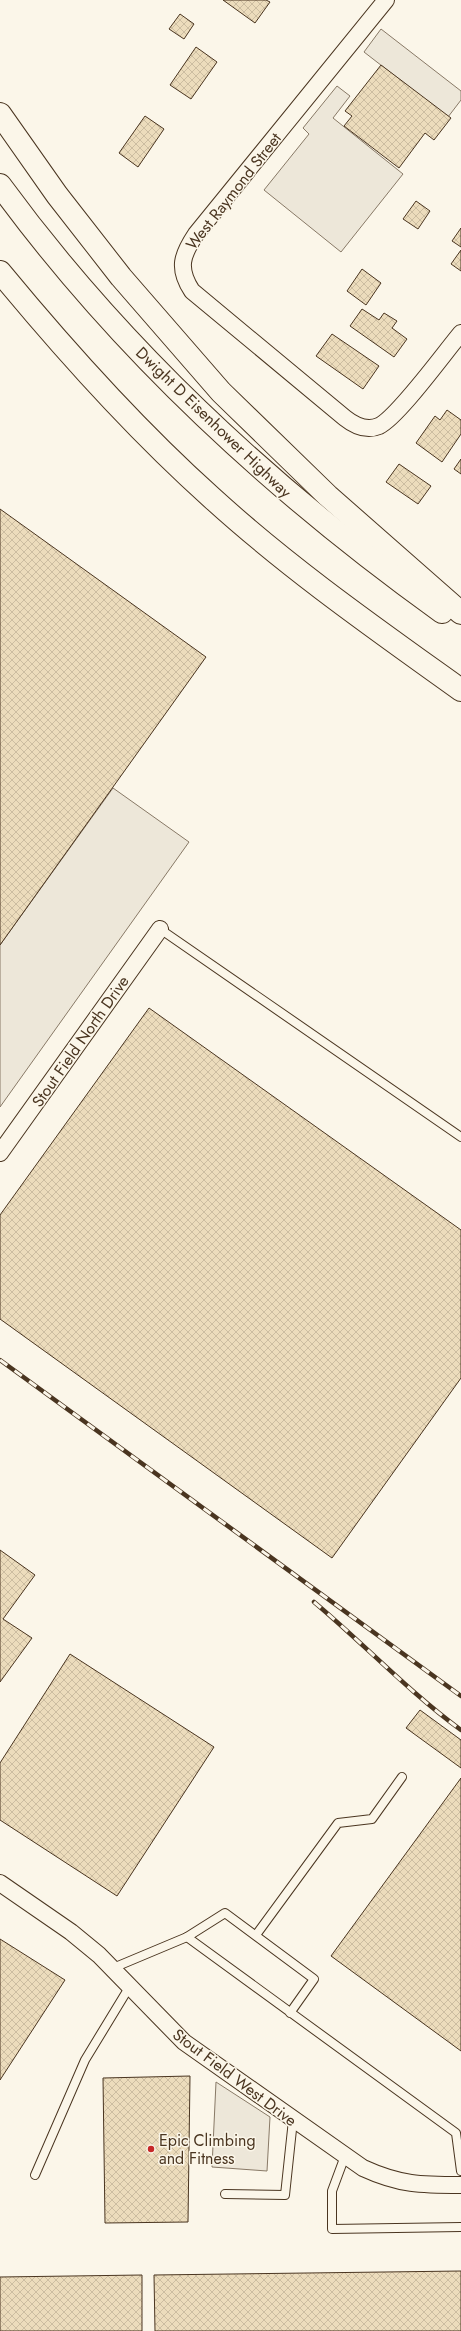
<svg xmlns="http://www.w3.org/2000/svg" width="461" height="2331" viewBox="0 0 461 2331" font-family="Jost,sans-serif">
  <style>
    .parking { fill: #ede7d9; stroke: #887966 }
    .building { fill: url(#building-cross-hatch); stroke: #4a3520 }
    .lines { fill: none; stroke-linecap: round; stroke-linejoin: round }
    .service-casing { stroke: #4a3520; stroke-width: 10 }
    .minor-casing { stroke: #4a3520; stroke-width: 18 }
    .motorway-casing { stroke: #4a3520; stroke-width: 24 }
    .service { stroke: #fbf6e9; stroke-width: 8 }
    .minor { stroke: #fbf6e9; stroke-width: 16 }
    .motorway { stroke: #fbf6e9; stroke-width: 22 }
    .rail-casing { stroke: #4a3520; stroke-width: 4.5 }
    .rail { stroke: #fbf6e9; stroke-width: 3; stroke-dasharray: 9; stroke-linecap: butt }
    .poi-dot { fill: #c62828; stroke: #fbf6e9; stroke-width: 1.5 }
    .labels { text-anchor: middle; stroke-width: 3; stroke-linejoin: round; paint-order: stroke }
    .street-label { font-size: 16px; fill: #4a3520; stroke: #fbf6e9 }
    .poi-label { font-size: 16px; fill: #4a3520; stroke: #fbf6e9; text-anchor: start }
  </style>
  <defs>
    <pattern id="building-cross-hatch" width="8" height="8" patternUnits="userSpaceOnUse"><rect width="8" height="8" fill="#ecdcbc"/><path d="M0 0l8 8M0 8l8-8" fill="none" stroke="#ccbda1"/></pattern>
  </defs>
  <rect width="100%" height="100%" fill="#fbf6e9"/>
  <g class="parking">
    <path d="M381 29 461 91V100L448 117 364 52Z"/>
    <path d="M337 86 350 96 333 118 403 174 341 252 264 190 309 134 303 128Z"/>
    <path d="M113 788 189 842 0 1107V945Z"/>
    <path d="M216 2082 270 2117 267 2171 212 2167Z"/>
  </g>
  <g class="building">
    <path d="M223 0H266L270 2 255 23Z"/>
    <path d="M180 14 194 24 184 39 169 29Z"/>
    <path d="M196 47 217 62 191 99 170 85Z"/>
    <path d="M381 65 451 118 434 140 425 133 399 168 344 126 352 116 345 111Z"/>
    <path d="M145 116 164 129 138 167 119 153Z"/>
    <path d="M416 201 430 211 418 229 403 219Z"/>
    <path d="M461 228V247L452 241Z"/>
    <path d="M461 250V271L451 264Z"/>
    <path d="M362 269 381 283 366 305 347 291Z"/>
    <path d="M362 309 379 320 384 313 397 321 392 328 407 339 394 357 350 326Z"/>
    <path d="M332 334 379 366 363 389 316 356Z"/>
    <path d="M447 410 461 420V434L442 462 416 443 435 416 440 420Z"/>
    <path d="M461 459V474L454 469Z"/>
    <path d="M399 464 431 486 418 504 386 482Z"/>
    <path d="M0 509 206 657 0 945Z"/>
    <path d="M149 1008 461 1230V1378L332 1558 0 1319V1215Z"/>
    <path d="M0 1550 35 1575 3 1619 32 1638 0 1682Z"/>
    <path d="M70 1654 214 1747 117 1896 0 1820V1763Z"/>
    <path d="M420 1710 461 1740V1768L406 1728Z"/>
    <path d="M461 1778V2051L331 1956Z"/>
    <path d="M0 1939 65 1980 0 2080Z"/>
    <path d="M190 2076 188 2222 105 2223 103 2078Z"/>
    <path d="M461 2271V2331H155L154 2275Z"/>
    <path d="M142 2275V2331H0V2277Z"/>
  </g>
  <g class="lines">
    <g class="service-casing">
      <g id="service">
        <path d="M160 929 461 1137"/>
        <path d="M256 1935 338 1823 372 1819 402 1777"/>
        <path d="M113 1968 187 1937"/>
        <path d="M290 2013 314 1979 225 1913 187 1937 456 2133 461 2171"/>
        <path d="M345 2156 332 2191V2229L461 2227"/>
        <path d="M35 2175 85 2060 130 1986"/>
        <path d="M225 2194 285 2195 293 2120"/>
      </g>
    </g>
    <g class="minor-casing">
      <g id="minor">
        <path d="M386 0 196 234C182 255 177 268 192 291L345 418C355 426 367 431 379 426 398 417 445 352 461 333"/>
        <path d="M0 1153 160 929"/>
        <path d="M0 1883 71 1932 99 1955 184 2042 363 2168C400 2185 421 2185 461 2185"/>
      </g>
    </g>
    <g class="motorway-casing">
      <g id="motorway">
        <path d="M0 114 57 195 121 277 221 392 328 496 461 613"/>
        <path d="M0 185C122 352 275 492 442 612"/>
        <path d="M0 272C66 352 135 429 212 498 290 569 376 629 461 690"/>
      </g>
    </g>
    <use href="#service" class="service"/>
    <use href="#minor" class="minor"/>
    <use href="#motorway" class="motorway"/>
    <g class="rail-casing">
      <g id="rail">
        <path d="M0 1360 461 1696"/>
        <path d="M314 1602C364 1644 409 1692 461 1730"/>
      </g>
    </g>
    <use href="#rail" class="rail"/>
  </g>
  <circle class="poi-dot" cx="151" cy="2149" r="4"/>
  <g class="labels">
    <g class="street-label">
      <text transform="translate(233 191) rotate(-52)" y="6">West Raymond Street</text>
      <text transform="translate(214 422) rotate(44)" y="6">Dwight D Eisenhower Highway</text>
      <text transform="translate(80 1041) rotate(-55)" y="6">Stout Field North Drive</text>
      <text transform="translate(235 2077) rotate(37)" y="6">Stout Field West Drive</text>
    </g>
    <g class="poi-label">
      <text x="159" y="2146">Epic Climbing<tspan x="159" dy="18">and Fitness</tspan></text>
    </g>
  </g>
</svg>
